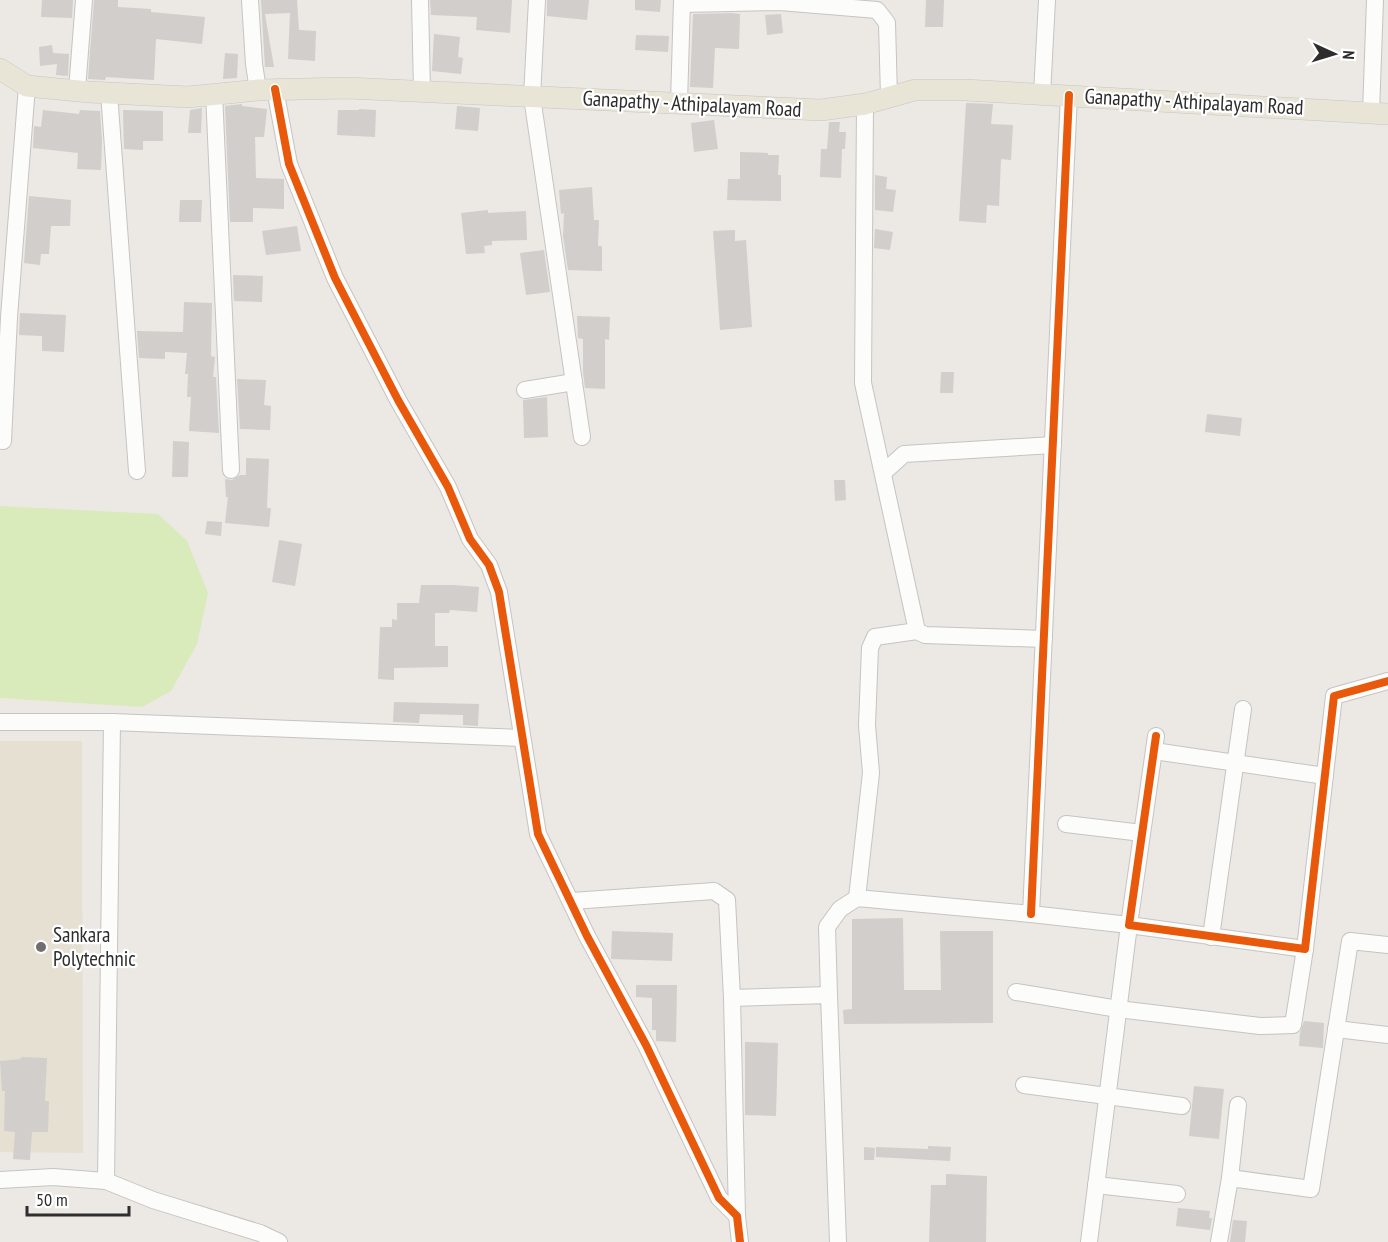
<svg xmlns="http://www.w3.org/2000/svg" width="1388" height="1242" viewBox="0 0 1388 1242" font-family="'PT Sans Narrow',sans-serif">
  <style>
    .education { fill: #e6e0d3 }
    .pitch { fill: #d9eabb }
    .building { fill: #d1cecb }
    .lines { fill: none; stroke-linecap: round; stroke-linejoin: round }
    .minor-casing { stroke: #c5c4c5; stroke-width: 18 }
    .major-casing { stroke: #c6c5c4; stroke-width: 22 }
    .minor { stroke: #fcfcfb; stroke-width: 16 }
    .major { stroke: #e8e4d6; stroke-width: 21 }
    .cycleway-casing { stroke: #fff; stroke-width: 11 }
    .cycleway { stroke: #e8590c; stroke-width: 8 }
    .poi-dot { fill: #706f6e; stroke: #fff; stroke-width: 2 }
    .labels { text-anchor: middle; stroke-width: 4.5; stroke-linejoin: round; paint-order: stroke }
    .street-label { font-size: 21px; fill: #2e2e2e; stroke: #fff }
    .poi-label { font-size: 21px; fill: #2e2e2e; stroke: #fff; text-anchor: start }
  </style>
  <rect width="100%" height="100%" fill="#ece8e4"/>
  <path class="education" d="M0 741H82L83 1153 0 1152Z"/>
  <path class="pitch" d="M0 506 158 514 187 541 208 593 197 644 171 691 142 707 0 698Z"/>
  <g class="building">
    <path d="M42 0H73L72 18 41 17Z"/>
    <path d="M94 0H118V7L151 9V12L205 17 202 44 156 39 154 80 106 77 105 80 88 79Z"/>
    <path d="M261 0H297L299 30 316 31 315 61 288 59 290 13 265 14 274 67H265Z"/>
    <path d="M430 0H512L510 33 476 30 477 17 431 15Z"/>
    <path d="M547 0H589L587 20 547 16Z"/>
    <path d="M635 0H661L660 12 635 10Z"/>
    <path d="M926 0H944L943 27H925Z"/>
    <path d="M732 13 740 14 739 49 715 48 713 88 690 87 693 14Z"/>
    <path d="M781 14 783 33 767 35 765 15Z"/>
    <path d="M434 34 460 37 458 57 463 58 461 74 432 71Z"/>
    <path d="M636 35 669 36 668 52 635 50Z"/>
    <path d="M52 45 53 53 69 54 68 76 56 75 57 64 40 66 39 47Z"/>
    <path d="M225 53 238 54 237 78 223 79Z"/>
    <path d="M966 103 993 104 991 124 1013 125 1011 160 1001 159 999 206 987 205 986 223 959 221Z"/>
    <path d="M242 104V106L267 109 264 137H255L256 178 284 179V209L253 208V222H230L225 106Z"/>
    <path d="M457 106 480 108 478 131 455 129Z"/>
    <path d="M202 108 201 133H188L190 110Z"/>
    <path d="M359 109 376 110 375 137 337 135 338 110H359Z"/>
    <path d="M43 110 79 114 80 110 100 111 102 141 101 170 77 169 78 153 33 148 34 126 41 127Z"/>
    <path d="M123 110 163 111V141H143V150L124 149Z"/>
    <path d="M714 120 718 149 694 152 691 123Z"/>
    <path d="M829 122H840L839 132H846L845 149H842L841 178 820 177 821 149H827Z"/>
    <path d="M740 152 768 153V155H779L778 175H781V201L727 200 728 179H740Z"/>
    <path d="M875 175 887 177 886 189 896 190 893 212 875 210Z"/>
    <path d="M592 187 594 220H599L598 246H602V271L568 270 563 236 564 213 561 214 559 190Z"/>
    <path d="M29 196 71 200 70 226H51L49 254H41L40 265 24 263Z"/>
    <path d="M180 200H202L201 222H179Z"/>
    <path d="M488 210V213L526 211 527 240 492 241V245L484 246 485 253 466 254 461 213Z"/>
    <path d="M297 226 301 251 266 255 262 231Z"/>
    <path d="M875 229 893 232 890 250 874 248Z"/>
    <path d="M735 230V241L746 240 752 327 720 330 713 231Z"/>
    <path d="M544 250 550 292 526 295 520 253Z"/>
    <path d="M233 275 263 276 262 302 234 301Z"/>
    <path d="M184 302 212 303 211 356 215 357 213 377H216L219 433 189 431 191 397H187L188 374H185L187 353 165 352V359L139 358 137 331 183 332Z"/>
    <path d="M20 313 66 315 64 352 42 351V336L19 335Z"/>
    <path d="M577 316 610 317 609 340 605 339V389L585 388 583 372V339L578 338Z"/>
    <path d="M941 372H954L953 393H940Z"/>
    <path d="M237 379 266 380 264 405 271 406 270 430 240 429Z"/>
    <path d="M547 397 548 437 524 438 523 400Z"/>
    <path d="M1207 414 1242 418 1240 436 1205 432Z"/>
    <path d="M173 441 189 442 188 477H172Z"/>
    <path d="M246 458 269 459 267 508H271L269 527 225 523 228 497H226L225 479 232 480 240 475H246Z"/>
    <path d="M834 480H845L846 500 835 501Z"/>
    <path d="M207 521 222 522 221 536 205 534Z"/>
    <path d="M279 540 302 544 295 586 272 582Z"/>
    <path d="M421 585H454L479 587 477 612 450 610 449 613H435V646H448V667L394 668V680L378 679 380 627H392V619L397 620V603H419Z"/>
    <path d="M394 702 479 704 478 726 463 725V715L420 714 419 723 393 722Z"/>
    <path d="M903 918 904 990H941L940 931H993V1023L844 1024 843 1010 852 1009V919Z"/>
    <path d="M612 931 673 933 672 961 611 959Z"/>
    <path d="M636 985H677L676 1042 656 1041V1030H652V998L636 997Z"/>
    <path d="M1304 1021 1324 1023 1323 1048 1299 1046 1300 1033Z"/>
    <path d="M745 1042 778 1043 776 1116 745 1115Z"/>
    <path d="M21 1057 47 1058 45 1101H49L48 1132H32L30 1160 13 1159 15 1132 4 1131 5 1091H2L0 1061 21 1059Z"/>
    <path d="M1194 1086 1224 1089 1219 1139 1189 1136Z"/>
    <path d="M928 1146 951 1147 950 1161 876 1157V1147L928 1149Z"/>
    <path d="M864 1147 875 1148 874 1160H864Z"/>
    <path d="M946 1174 987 1176 986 1242H929L931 1185H946Z"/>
    <path d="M1178 1208 1210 1211 1209 1218H1212L1210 1230 1176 1226Z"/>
    <path d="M1233 1220 1247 1221 1245 1242H1230Z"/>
  </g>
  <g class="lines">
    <g class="minor-casing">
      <g id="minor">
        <path d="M250 0 254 64 258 90"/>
        <path d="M420 0 422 91"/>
        <path d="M537 0 532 97 582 437"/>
        <path d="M682 4 780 2 877 10 887 23 889 97"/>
        <path d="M275 89 289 164 335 278 398 400 448 487 470 539 489 565 499 592 538 834 587 936 646 1045 719 1198 737 1216 740 1242"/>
        <path d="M77 90 84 0"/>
        <path d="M109 93 137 471"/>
        <path d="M214 93 231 470"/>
        <path d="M1042 94 1047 0"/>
        <path d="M679 103 682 0"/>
        <path d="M865 104 863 383 917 631"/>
        <path d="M1371 113 1375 0"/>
        <path d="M525 390 574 382"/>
        <path d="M3 441 9 317 27 86"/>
        <path d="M883 473 904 454 1053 445"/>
        <path d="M0 722H112L106 1181"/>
        <path d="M112 722 522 738"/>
        <path d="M1156 736 1129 925 1305 949 1334 696 1388 681"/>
        <path d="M1154 751 1325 776"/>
        <path d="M1066 824 1142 833"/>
        <path d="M857 898 871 773 867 725 870 648 875 637 917 631 925 635 1044 639"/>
        <path d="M572 901 714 891 727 900 732 998 737 1216"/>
        <path d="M1031 914 1069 95"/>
        <path d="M1211 937 1243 709"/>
        <path d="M1016 992 1118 1009 1260 1026 1293 1025 1305 949"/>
        <path d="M829 995 827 927 840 909 857 898 1031 914 1129 925 1089 1242"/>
        <path d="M732 998 829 995 838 1242"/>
        <path d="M1336 1029 1388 1035"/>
        <path d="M1024 1085 1182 1106"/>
        <path d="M1230 1178 1238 1105"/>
        <path d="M0 1180 53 1177 106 1181 153 1200 260 1233 279 1242"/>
        <path d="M1096 1185 1177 1194"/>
        <path d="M1219 1242 1230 1178 1311 1189 1350 941 1388 945"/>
      </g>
    </g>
    <g class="major-casing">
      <path id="major" d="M0 69 27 86 89 92 188 97 258 90 347 88 821 110 865 104 915 90H965L1388 114"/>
    </g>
    <use href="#minor" class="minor"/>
    <use href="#major" class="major"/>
    <g class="cycleway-casing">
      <g id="cycleway">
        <path d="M275 89 289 164 335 278 398 400 448 487 470 539 489 565 499 592 538 834 587 936 646 1045 719 1198 737 1216 740 1242"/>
        <path d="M1156 736 1129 925 1305 949 1334 696 1388 681"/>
        <path d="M1031 914 1069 95"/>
      </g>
    </g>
    <use href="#cycleway" class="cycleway"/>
  </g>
  <circle class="poi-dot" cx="41" cy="947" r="6"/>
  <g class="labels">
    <g class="street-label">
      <text transform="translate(1194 102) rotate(3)" y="7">Ganapathy - Athipalayam Road</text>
      <text transform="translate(692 104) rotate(3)" y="7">Ganapathy - Athipalayam Road</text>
    </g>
    <g class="poi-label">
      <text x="53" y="942">Sankara<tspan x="53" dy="24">Polytechnic</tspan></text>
    </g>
  </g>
  <g transform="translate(1334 54) rotate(94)" stroke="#ffffff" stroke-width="4.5" paint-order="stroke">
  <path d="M0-4.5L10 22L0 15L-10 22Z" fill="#2e2e2e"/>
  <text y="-9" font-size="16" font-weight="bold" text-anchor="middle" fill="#2e2e2e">N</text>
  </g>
  <path d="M27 1206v9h102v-9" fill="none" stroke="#2e2e2e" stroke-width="3"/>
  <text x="36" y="1206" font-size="18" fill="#2e2e2e" stroke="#ffffff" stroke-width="4.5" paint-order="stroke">50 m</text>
</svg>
